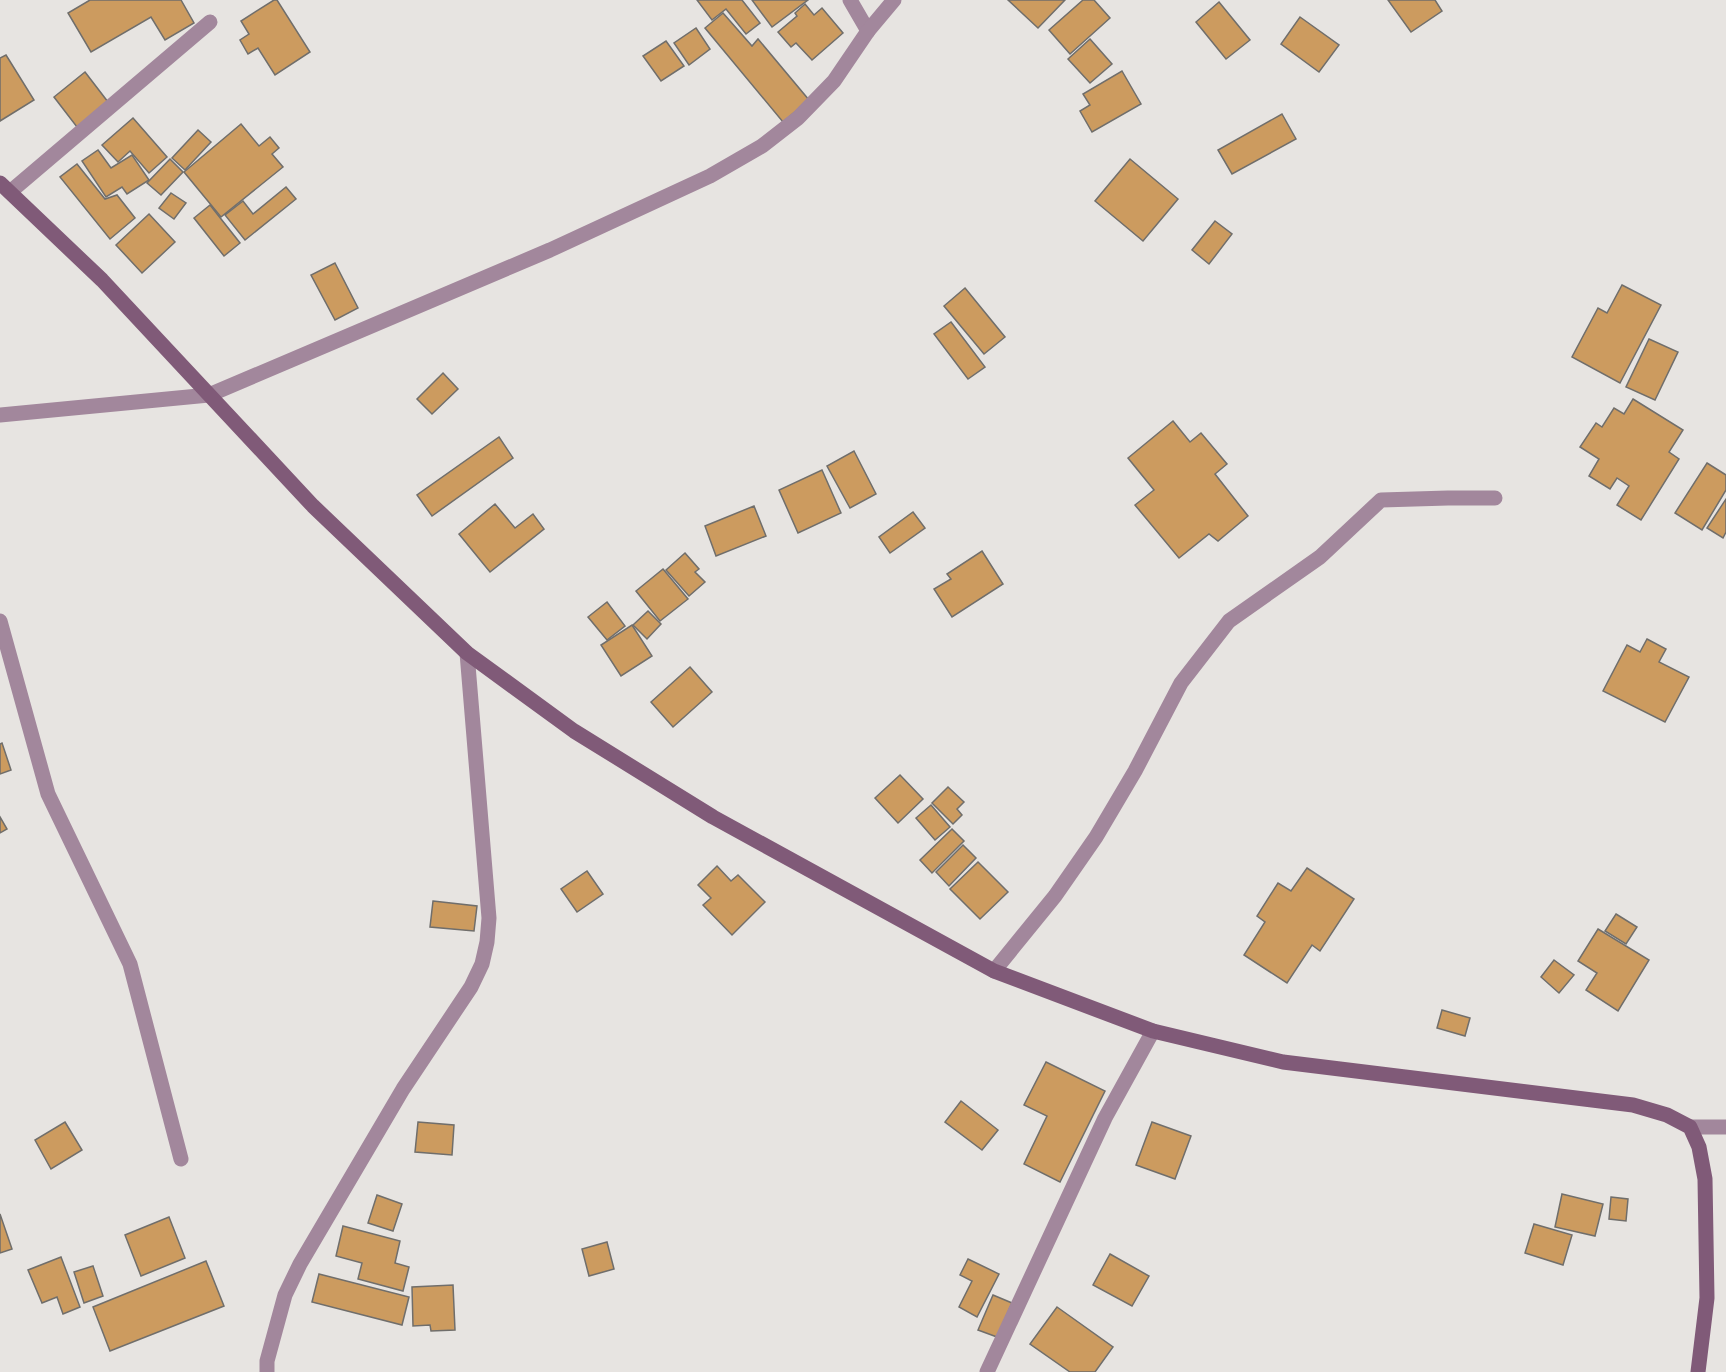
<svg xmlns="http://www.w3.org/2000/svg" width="1726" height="1372" viewBox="0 0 1726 1372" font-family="'Source Serif 4',serif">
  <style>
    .building { fill: #cc9b5f; stroke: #706e6b; stroke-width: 1.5 }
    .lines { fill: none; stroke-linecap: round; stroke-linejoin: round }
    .street { stroke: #a2879c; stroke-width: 15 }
    .secondary { stroke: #805a78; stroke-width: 15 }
  </style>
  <rect width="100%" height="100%" fill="#e7e4e1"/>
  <g class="building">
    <path d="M90 0H181L194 23 165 40 151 17 91 52 68 13Z"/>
    <path d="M274 0H277L310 52 275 75 258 48 248 54 240 40 249 34 241 21Z"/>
    <path d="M697 0H742L760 23 746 34 726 9 712 20Z"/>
    <path d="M752 0H808L772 27Z"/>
    <path d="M1008 0H1065L1038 28Z"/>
    <path d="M1083 0H1094L1110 18 1070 54 1049 30Z"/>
    <path d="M1388 0H1435L1442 11 1411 32Z"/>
    <path d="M1219 2 1250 40 1226 59 1196 22Z"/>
    <path d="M805 4 814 15 822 8 843 33 812 60 796 43 791 47 778 32 797 16 795 13Z"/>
    <path d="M723 13 752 46 758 39 809 100 783 122 705 28Z"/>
    <path d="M1300 17 1339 45 1319 72 1281 44Z"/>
    <path d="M696 28 710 49 689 65 674 43Z"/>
    <path d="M1090 39 1112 64 1090 83 1068 59Z"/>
    <path d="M666 41 684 66 661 81 643 56Z"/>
    <path d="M6 55 34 100 0 121V58Z"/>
    <path d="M1122 71 1141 104 1092 132 1080 111 1090 105 1083 94Z"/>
    <path d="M85 72 108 102 77 127 54 97Z"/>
    <path d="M1282 114 1296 139 1232 174 1218 150Z"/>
    <path d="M133 118 167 157 149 173 130 151 118 162 102 145Z"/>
    <path d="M241 124 259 146 270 137 279 148 272 154 283 167 221 217 184 172Z"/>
    <path d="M198 130 211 142 185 170 172 158Z"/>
    <path d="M98 150 111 168 132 155 149 180 127 194 122 187 106 197 82 161Z"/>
    <path d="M170 159 183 172 161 195 147 183Z"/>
    <path d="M1130 159 1178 199 1143 241 1095 201Z"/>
    <path d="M77 164 105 199 117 195 135 218 110 239 60 177Z"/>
    <path d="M286 187 296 199 245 240 225 215 243 201 253 214Z"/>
    <path d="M171 193 186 203 174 219 159 208Z"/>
    <path d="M210 205 240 243 224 256 194 218Z"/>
    <path d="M149 214 175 242 142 273 116 245Z"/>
    <path d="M1215 221 1232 234 1209 264 1192 250Z"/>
    <path d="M335 263 358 308 335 320 311 275Z"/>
    <path d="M1622 285 1661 305 1620 383 1572 357 1598 308 1607 313Z"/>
    <path d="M965 288 1005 337 984 354 944 306Z"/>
    <path d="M951 322 985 367 968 379 934 334Z"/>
    <path d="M1649 339 1678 352 1655 400 1626 387Z"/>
    <path d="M443 373 458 389 432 414 417 399Z"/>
    <path d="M1633 399 1683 430 1669 452 1679 459 1641 520 1617 505 1629 486 1617 478 1610 489 1589 476 1599 459 1580 447 1596 423 1602 427 1614 408 1624 414Z"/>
    <path d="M1173 421 1190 442 1201 433 1227 464 1215 474 1248 516 1218 541 1209 534 1179 558 1135 505 1154 490 1128 458Z"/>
    <path d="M499 437 513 458 432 516 417 495Z"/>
    <path d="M854 451 876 494 850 508 827 466Z"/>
    <path d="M1707 463 1726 475V490L1702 530 1675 513Z"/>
    <path d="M822 470 841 513 798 533 779 490Z"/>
    <path d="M1726 499V532L1723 538 1707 528Z"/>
    <path d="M495 504 515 528 533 514 544 529 490 572 459 534Z"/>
    <path d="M754 506 766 536 716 556 705 526Z"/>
    <path d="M913 512 925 528 890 553 879 537Z"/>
    <path d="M982 551 1003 584 952 617 934 589 951 579 947 574Z"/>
    <path d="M685 553 699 569 695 572 705 582 689 596 666 570Z"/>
    <path d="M663 569 688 599 660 621 636 591Z"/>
    <path d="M607 602 625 626 607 640 588 617Z"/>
    <path d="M648 611 661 624 647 639 633 625Z"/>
    <path d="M632 625 652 656 621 676 601 645Z"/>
    <path d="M1647 639 1666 649 1659 662 1689 677 1665 722 1603 691 1627 645 1640 652Z"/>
    <path d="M690 667 712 692 673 727 651 702Z"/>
    <path d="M2 743 11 770 0 774V744Z"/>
    <path d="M900 775 923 799 898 823 875 798Z"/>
    <path d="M948 787 964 802 957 809 962 815 953 824 932 803Z"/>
    <path d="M931 805 950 827 935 840 916 818Z"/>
    <path d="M0 817 7 829 0 833Z"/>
    <path d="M952 829 964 841 932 873 920 860Z"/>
    <path d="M963 845 976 858 949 886 936 872Z"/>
    <path d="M978 862 1008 892 980 919 950 889Z"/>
    <path d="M717 866 731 881 738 875 765 902 732 935 703 905 711 898 698 885Z"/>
    <path d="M1307 868 1354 899 1320 951 1312 945 1287 983 1244 955 1265 922 1257 916 1278 883 1291 891Z"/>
    <path d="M587 871 603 894 577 912 561 889Z"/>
    <path d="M433 901 477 906 474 931 430 927Z"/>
    <path d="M1616 914 1637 927 1626 944 1605 931Z"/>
    <path d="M1598 929 1649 960 1618 1011 1586 990 1597 973 1578 961Z"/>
    <path d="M1554 960 1574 975 1559 993 1541 977Z"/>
    <path d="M1442 1010 1470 1018 1465 1036 1437 1028Z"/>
    <path d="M1046 1062 1105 1091 1060 1182 1024 1164 1047 1116 1024 1105Z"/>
    <path d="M961 1101 998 1130 982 1150 945 1122Z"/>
    <path d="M65 1122 82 1150 51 1169 35 1140Z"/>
    <path d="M418 1122 454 1125 452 1155 415 1152Z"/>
    <path d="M1152 1122 1191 1136 1175 1179 1136 1165Z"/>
    <path d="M1562 1194 1603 1204 1595 1236 1555 1227Z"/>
    <path d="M377 1195 402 1204 393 1231 368 1223Z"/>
    <path d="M1611 1197 1628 1199 1626 1221 1609 1219Z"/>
    <path d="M0 1214 12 1249 0 1253Z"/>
    <path d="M169 1217 185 1258 141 1276 125 1235Z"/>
    <path d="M1534 1224 1572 1235 1563 1265 1525 1253Z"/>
    <path d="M343 1226 400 1241 395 1263 409 1267 403 1291 358 1279 362 1263 336 1256Z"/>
    <path d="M607 1242 614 1269 589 1276 582 1249Z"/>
    <path d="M1110 1254 1149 1276 1132 1306 1093 1285Z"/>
    <path d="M61 1257 80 1307 63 1314 57 1297 42 1303 28 1270Z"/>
    <path d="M968 1259 999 1274 977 1317 959 1307 972 1281 960 1275Z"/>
    <path d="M206 1261 224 1306 110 1351 93 1307Z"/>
    <path d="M93 1266 103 1296 84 1303 74 1272Z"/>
    <path d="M319 1274 409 1297 402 1325 312 1302Z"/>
    <path d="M453 1285 455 1330 431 1331 430 1325 413 1326 412 1287Z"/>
    <path d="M993 1295 1012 1303 997 1337 978 1330Z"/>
    <path d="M1057 1307 1113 1347 1095 1372H1070L1030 1344Z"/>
  </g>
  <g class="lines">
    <g class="street">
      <path d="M850 0 868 31"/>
      <path d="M10 192 210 22"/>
      <path d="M0 415 209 395 550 250 710 176 762 146 798 118 834 81 868 31 894 0"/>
      <path d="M0 621 48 794 130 964 181 1159"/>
      <path d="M994 971 1055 896 1096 837 1135 771 1181 683 1229 621 1320 557 1381 500 1448 498H1495"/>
      <path d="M1690 1127H1726"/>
      <path d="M267 1372V1361L285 1295 300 1264 403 1089 471 987 482 964 487 942 489 918 467 653"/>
      <path d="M987 1372 1105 1118 1153 1031"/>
    </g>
    <path class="secondary" d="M0 183 102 280 313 506 467 653 574 731 713 817 994 971 1153 1031 1283 1062 1633 1105 1667 1115 1690 1127 1699 1147 1705 1179 1707 1298 1698 1372"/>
  </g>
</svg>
